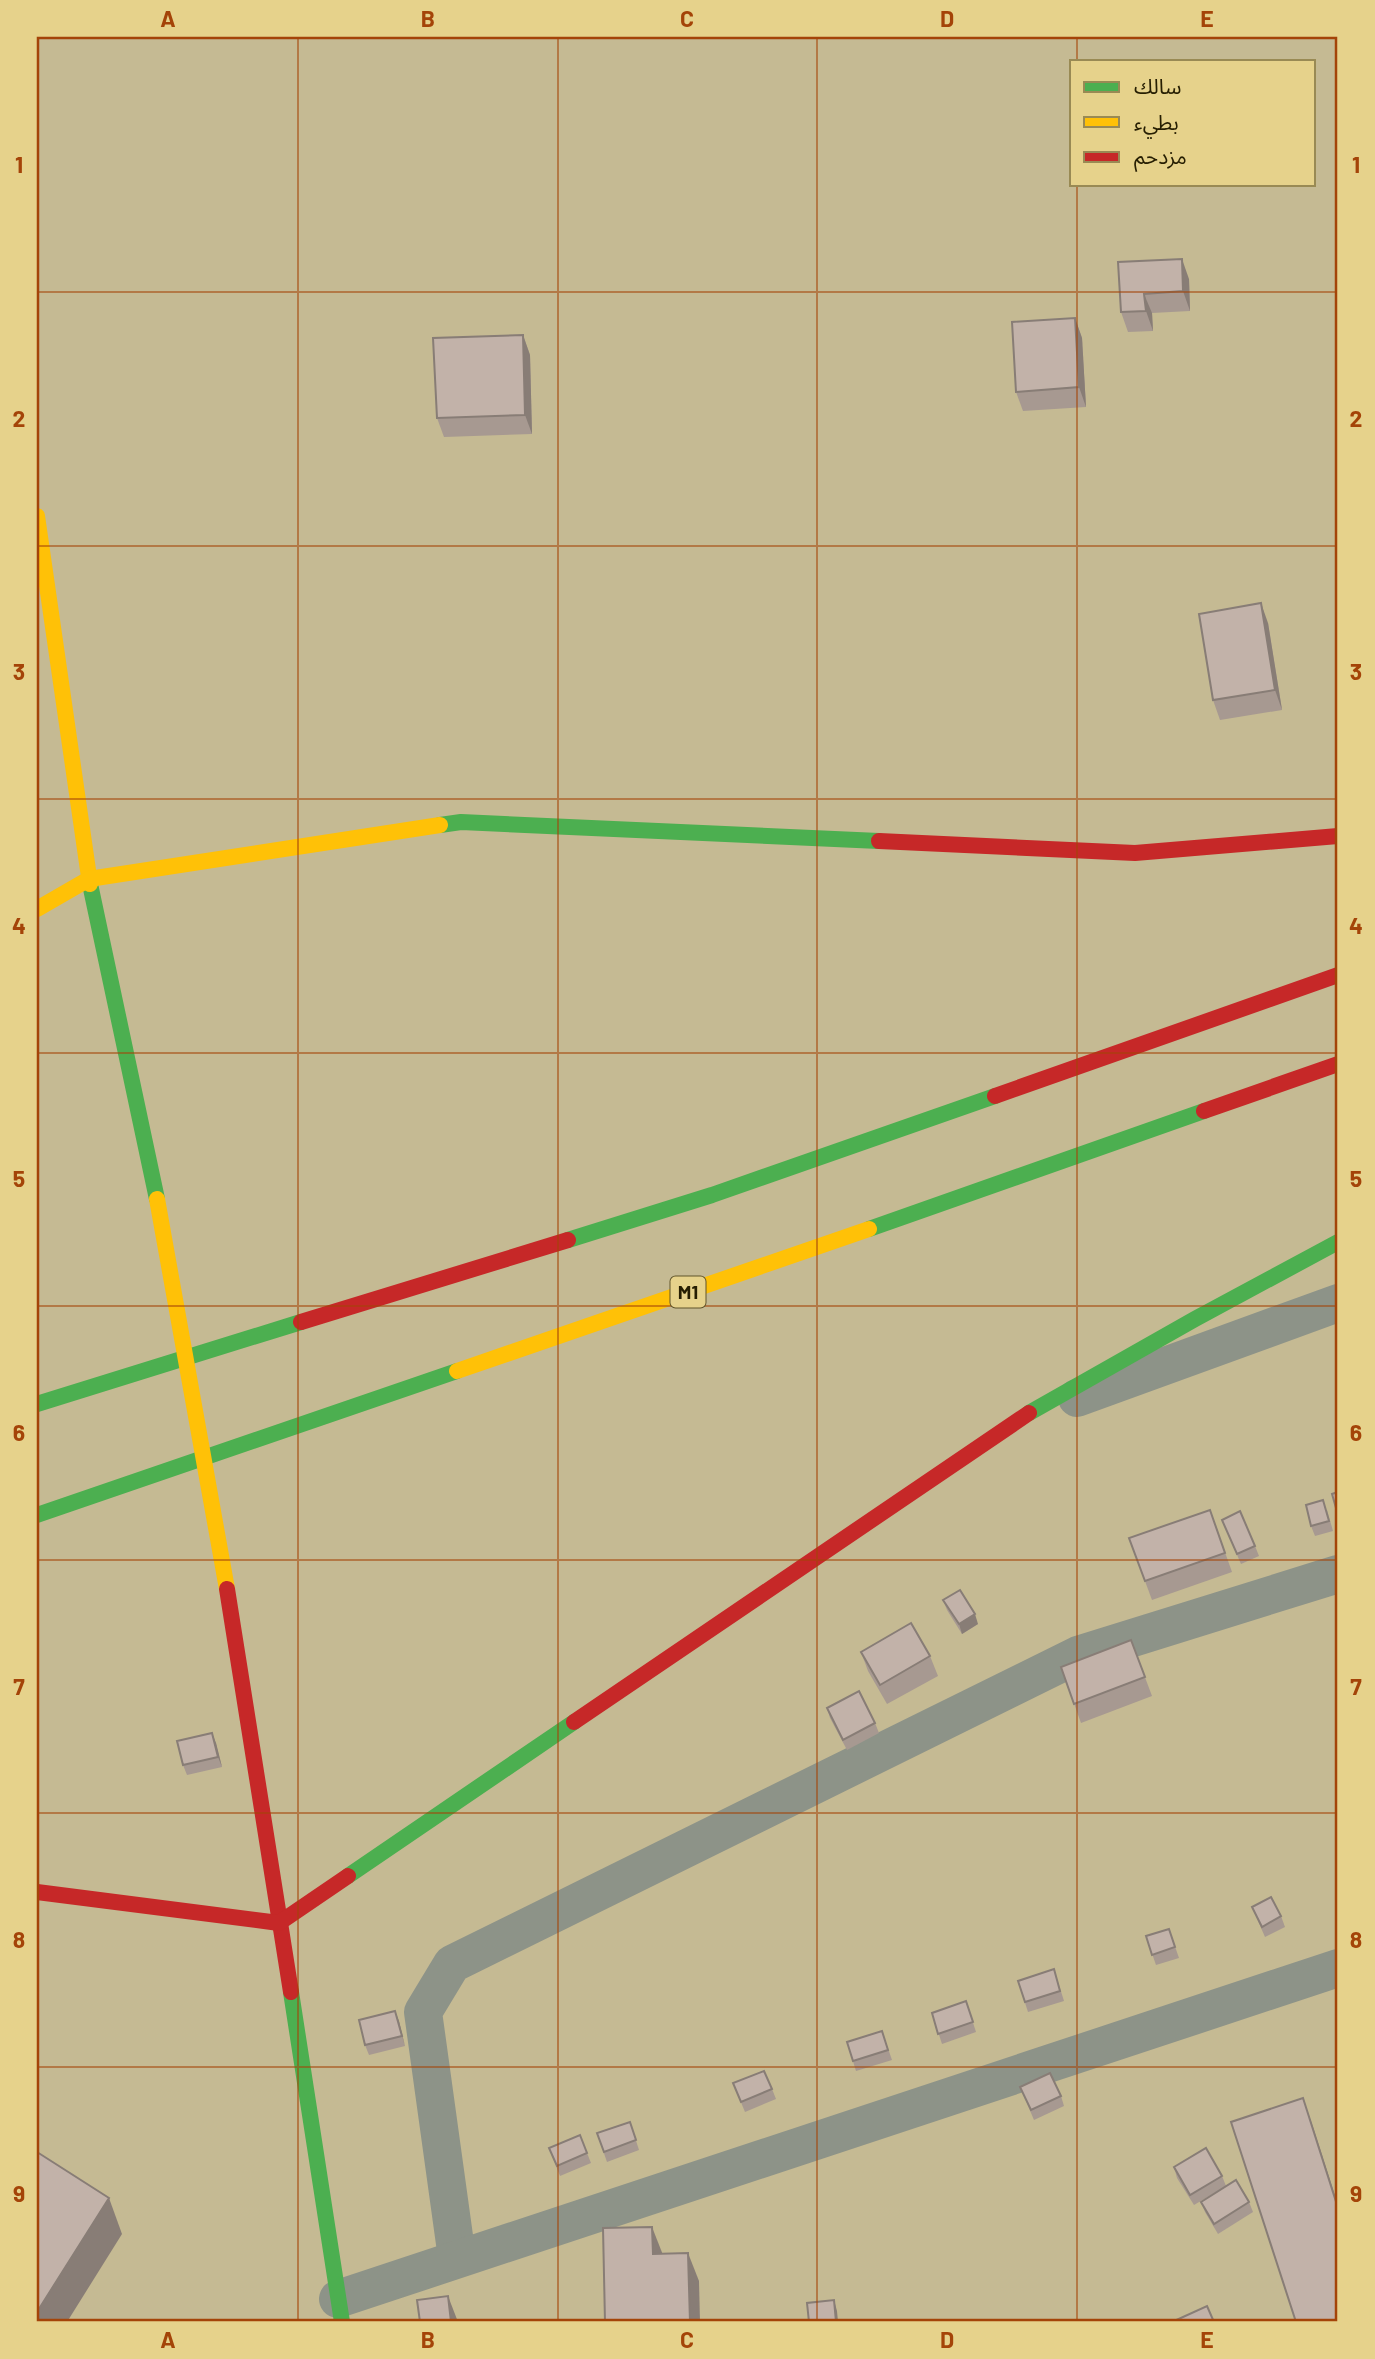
<svg xmlns="http://www.w3.org/2000/svg" width="1375" height="2359" viewBox="0 0 1375 2359" font-family="Barlow,'Noto Sans Arabic',sans-serif">
  <style>
    .lines { fill: none; stroke-linecap: round; stroke-linejoin: round }
    .street { stroke: #8d9388; stroke-width: 38 }
    .fast { stroke: #4caf50; stroke-width: 16 }
    .slow { stroke: #ffc107; stroke-width: 16 }
    .jam { stroke: #c62828; stroke-width: 16 }
    .wall { fill: #a79991 }
    .shaded-wall { fill: #887d76 }
    .building { fill: #c2b2a9; stroke: #887d76; stroke-width: 2 }
    .grid { fill: none; stroke: #a44408; stroke-width: 2; stroke-opacity: 0.55 }
    .labels { text-anchor: middle; stroke-width: 6; stroke-linejoin: round; paint-order: stroke }
    .shield { fill: #e6d28b; stroke: #60542b; stroke-width: 2 }
    .shield-label { font-size: 19px; font-weight: bold; fill: #261e02 }
    .neatline { fill: none; stroke: #a44408; stroke-width: 2.5 }
    .grid-label { font-size: 23px; text-anchor: middle; font-weight: bold; fill: #a44408 }
  </style>
  <rect width="100%" height="100%" fill="#c5ba93"/>
  <g class="lines">
    <g class="street">
      <path d="M1077 1398 1338 1303"/>
      <path d="M457 2258 423 2012 452 1964 1078 1655 1338 1574"/>
      <path d="M338 2299 1338 1968"/>
    </g>
    <g class="fast">
      <path d="M440 825 461 822 879 841"/>
      <path d="M90 884 157 1199"/>
      <path d="M869 1229 1204 1111"/>
      <path d="M568 1240 712 1195 995 1096"/>
      <path d="M37 1404 301 1322"/>
      <path d="M1029 1413 1195 1319 1338 1242"/>
      <path d="M37 1515 457 1371"/>
      <path d="M348 1876 574 1722"/>
      <path d="M291 1992 342 2322"/>
    </g>
    <g class="slow">
      <path d="M37 516 90 884"/>
      <path d="M37 909 89 879 440 825"/>
      <path d="M157 1199 227 1589"/>
      <path d="M457 1371 869 1229"/>
    </g>
    <g class="jam">
      <path d="M879 841 1135 853 1338 836"/>
      <path d="M995 1096 1338 975"/>
      <path d="M1204 1111 1338 1064"/>
      <path d="M301 1322 568 1240"/>
      <path d="M227 1589 291 1992"/>
      <path d="M574 1722 1029 1413"/>
      <path d="M37 1892 279 1923 348 1876"/>
    </g>
  </g>
  <g class="wall">
    <path d="M1118 262 1189 279 1190 311 1152 313 1153 331 1128 332 1121 312Z"/>
    <path d="M1075 318 1082 338 1086 407 1023 411 1016 392Z"/>
    <path d="M523 335 530 355 532 434 444 437 437 418Z"/>
    <path d="M1268 623 1282 710 1220 720 1213 700Z"/>
    <path d="M1210 1510 1232 1572 1152 1600 1129 1538Z"/>
    <path d="M1327 1510 1333 1531 1315 1536 1311 1526Z"/>
    <path d="M1222 1520 1255 1546 1259 1556 1241 1564Z"/>
    <path d="M943 1600 978 1624 962 1634 947 1610Z"/>
    <path d="M1131 1640 1152 1696 1081 1723 1061 1667Z"/>
    <path d="M861 1652 930 1656 938 1676 887 1704 868 1671Z"/>
    <path d="M827 1708 875 1723 879 1733 847 1750 830 1718Z"/>
    <path d="M216 1743 222 1767 187 1775 183 1765Z"/>
    <path d="M1252 1907 1281 1916 1285 1927 1265 1937Z"/>
    <path d="M1169 1929 1179 1958 1156 1965 1146 1936Z"/>
    <path d="M1054 1969 1064 2001 1028 2012 1018 1981Z"/>
    <path d="M966 2001 976 2032 942 2044 932 2013Z"/>
    <path d="M395 2011 405 2046 369 2055 365 2045Z"/>
    <path d="M882 2031 892 2060 856 2071 847 2042Z"/>
    <path d="M733 2083 772 2089 776 2099 745 2112Z"/>
    <path d="M1020 2087 1061 2096 1064 2106 1034 2120Z"/>
    <path d="M630 2122 639 2150 607 2162 597 2133Z"/>
    <path d="M549 2148 587 2153 591 2163 560 2176Z"/>
    <path d="M1174 2167 1222 2176 1226 2186 1194 2205 1177 2178Z"/>
    <path d="M1201 2202H1249L1253 2212 1218 2234 1205 2212Z"/>
  </g>
  <g class="shaded-wall">
    <path d="M1182 259 1189 279 1190 311 1183 291Z"/>
    <path d="M1144 294 1152 313 1153 331 1146 311Z"/>
    <path d="M1075 318 1082 338 1086 407 1079 387Z"/>
    <path d="M523 335 530 355 532 434 525 415Z"/>
    <path d="M1261 603 1268 623 1282 710 1275 690Z"/>
    <path d="M975 1614 978 1624 962 1634 959 1624Z"/>
    <path d="M212 1733 216 1743 222 1767 218 1757Z"/>
    <path d="M395 2011 399 2021 405 2046 402 2036Z"/>
    <path d="M1303 2098 1313 2127 1338 2205V2208Z"/>
    <path d="M109 2198 122 2234 67 2322H37V2312Z"/>
    <path d="M652 2227 663 2255 653 2254Z"/>
    <path d="M688 2253 699 2281 700 2322H690Z"/>
    <path d="M448 2296 458 2322H451Z"/>
    <path d="M834 2300 837 2311 838 2322H836Z"/>
  </g>
  <g class="building">
    <path d="M1182 259 1183 291 1144 294 1146 311 1121 312 1118 262Z"/>
    <path d="M1075 318 1079 387 1016 392 1012 322Z"/>
    <path d="M523 335 525 415 437 418 433 338Z"/>
    <path d="M1261 603 1275 690 1213 700 1199 614Z"/>
    <path d="M1338 1492V1515L1332 1494Z"/>
    <path d="M1323 1500 1329 1521 1311 1526 1306 1505Z"/>
    <path d="M1210 1510 1225 1553 1145 1581 1129 1538Z"/>
    <path d="M1240 1511 1255 1546 1237 1554 1222 1520Z"/>
    <path d="M960 1590 975 1614 959 1624 943 1600Z"/>
    <path d="M911 1623 930 1656 880 1685 861 1652Z"/>
    <path d="M1131 1640 1145 1677 1074 1704 1061 1667Z"/>
    <path d="M859 1691 875 1723 843 1740 827 1708Z"/>
    <path d="M212 1733 218 1757 183 1765 177 1741Z"/>
    <path d="M1271 1897 1281 1916 1262 1927 1252 1907Z"/>
    <path d="M1169 1929 1175 1947 1152 1955 1146 1936Z"/>
    <path d="M1054 1969 1060 1991 1025 2002 1018 1981Z"/>
    <path d="M966 2001 973 2022 938 2034 932 2013Z"/>
    <path d="M395 2011 402 2036 365 2045 359 2020Z"/>
    <path d="M882 2031 888 2050 853 2061 847 2042Z"/>
    <path d="M764 2071 772 2089 741 2102 733 2083Z"/>
    <path d="M1050 2073 1061 2096 1031 2110 1020 2087Z"/>
    <path d="M1303 2098 1338 2208V2322H1296L1231 2122Z"/>
    <path d="M630 2122 636 2140 604 2152 597 2133Z"/>
    <path d="M580 2135 587 2153 557 2166 549 2148Z"/>
    <path d="M1206 2148 1222 2176 1190 2195 1174 2167Z"/>
    <path d="M37 2152 109 2198 37 2312Z"/>
    <path d="M1236 2180 1249 2202 1214 2224 1201 2202Z"/>
    <path d="M652 2227 653 2254 688 2253 690 2322H605L603 2228Z"/>
    <path d="M448 2296 451 2322H420L417 2300Z"/>
    <path d="M834 2300 836 2322H809L807 2303Z"/>
    <path d="M1207 2306 1214 2322H1172Z"/>
  </g>
  <path class="grid" d="M298 37V2322M558 37V2322M817 37V2322M1077 37V61M1077 184V2322M37 292H1338M37 546H1338M37 799H1338M37 1053H1338M37 1306H1338M37 1560H1338M37 1813H1338M37 2067H1338"/>
  <g class="labels">
    <rect class="shield" x="670.5" y="1276.5" width="35" height="31" rx="5"/>
    <g class="shield-label">
      <text x="688" y="1299">M1</text>
    </g>
  </g>
  <rect width="1375" height="2359" fill="none" stroke="#e6d28b" stroke-width="77"/>
  <rect x="1070" y="60" width="245" height="126" fill="#e6d28b" stroke="#998a54" stroke-width="2"/>
  <rect x="1084" y="82" width="35" height="10" fill="#4caf50" stroke="#998a54" stroke-width="2"/>
  <text x="1134" y="94" font-size="21" fill="#261e02">سالك</text>
  <rect x="1084" y="117" width="35" height="10" fill="#ffc107" stroke="#998a54" stroke-width="2"/>
  <text x="1134" y="130" font-size="21" fill="#261e02">بطيء</text>
  <rect x="1084" y="152" width="35" height="10" fill="#c62828" stroke="#998a54" stroke-width="2"/>
  <text x="1134" y="164" font-size="21" fill="#261e02">مزدحم</text>
  <rect x="38" y="38" width="1298" height="2282" class="neatline"/>
  <g class="grid-label">
    <text x="168" y="27">A</text>
    <text x="428" y="27">B</text>
    <text x="687" y="27">C</text>
    <text x="947" y="27">D</text>
    <text x="1207" y="27">E</text>
    <text x="19" y="173">1</text>
    <text x="1356" y="173">1</text>
    <text x="19" y="427">2</text>
    <text x="1356" y="427">2</text>
    <text x="19" y="680">3</text>
    <text x="1356" y="680">3</text>
    <text x="19" y="934">4</text>
    <text x="1356" y="934">4</text>
    <text x="19" y="1187">5</text>
    <text x="1356" y="1187">5</text>
    <text x="19" y="1441">6</text>
    <text x="1356" y="1441">6</text>
    <text x="19" y="1695">7</text>
    <text x="1356" y="1695">7</text>
    <text x="19" y="1948">8</text>
    <text x="1356" y="1948">8</text>
    <text x="19" y="2202">9</text>
    <text x="1356" y="2202">9</text>
    <text x="168" y="2348">A</text>
    <text x="428" y="2348">B</text>
    <text x="687" y="2348">C</text>
    <text x="947" y="2348">D</text>
    <text x="1207" y="2348">E</text>
  </g>
</svg>
